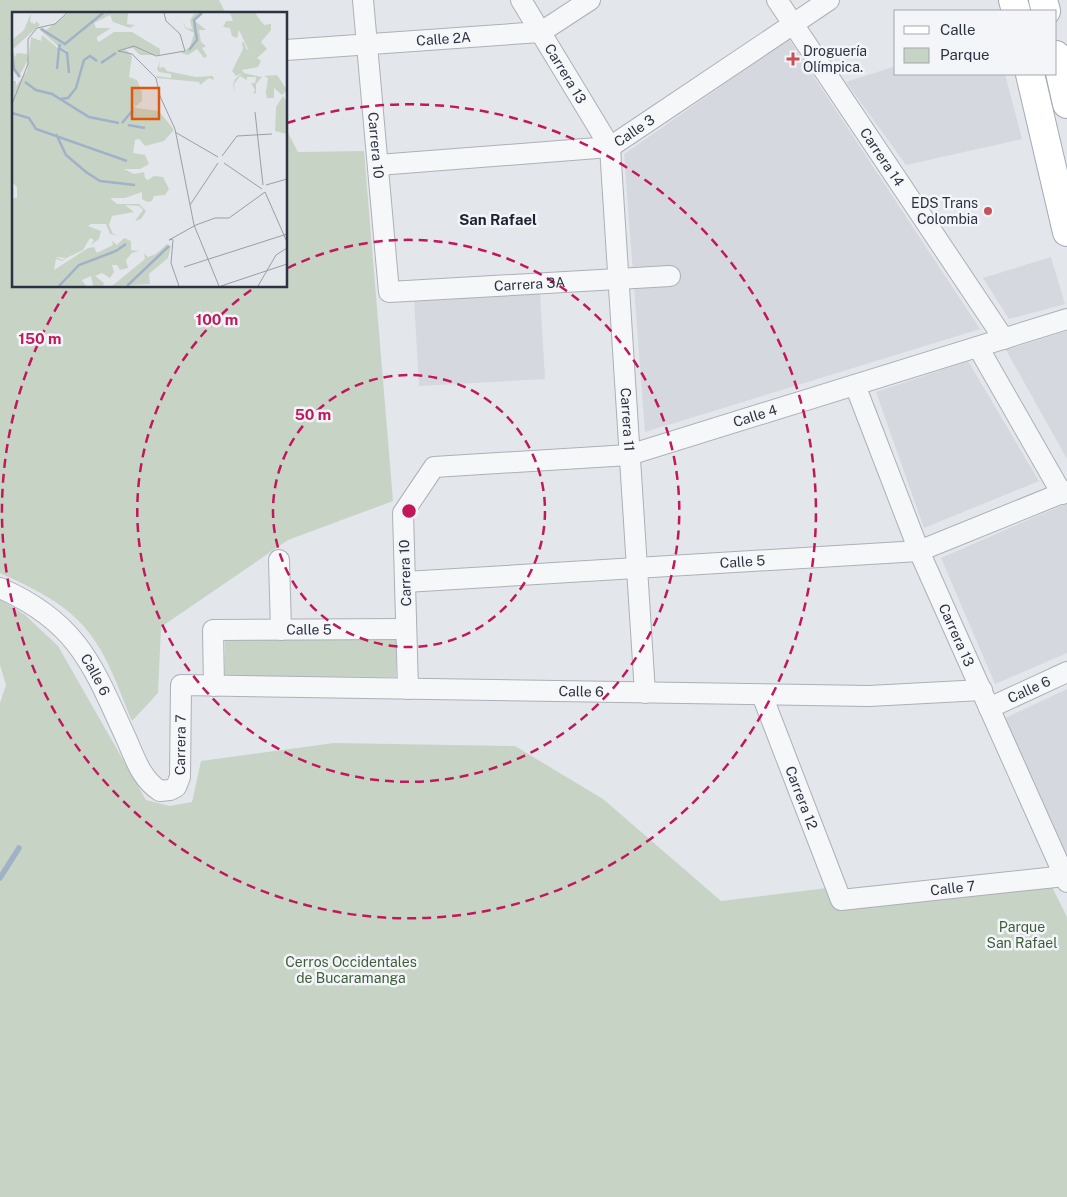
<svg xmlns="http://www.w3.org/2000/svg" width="1067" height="1197" viewBox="0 0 1067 1197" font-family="'Public Sans',sans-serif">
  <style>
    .built { fill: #d5d8df }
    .green { fill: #c7d4c5 }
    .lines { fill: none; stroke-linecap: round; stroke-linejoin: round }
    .stream { stroke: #a1b1c8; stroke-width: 5.5 }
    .minor-casing { stroke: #acb0b8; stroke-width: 22 }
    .primary-casing { stroke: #a3a9b6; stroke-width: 30 }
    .minor { stroke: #f6f7f9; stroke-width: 20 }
    .primary { stroke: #fff; stroke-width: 28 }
    .ring { fill: none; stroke: #c2185b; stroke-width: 2.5; stroke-dasharray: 9 6 }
    .poi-dot { fill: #c75159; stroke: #f3f5f8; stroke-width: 2 }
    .labels { text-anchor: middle; stroke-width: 5; stroke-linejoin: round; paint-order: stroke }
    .street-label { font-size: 14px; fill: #2c3242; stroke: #f3f5f8 }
    .poi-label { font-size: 14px; fill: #2c3242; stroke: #f3f5f8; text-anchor: start }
    .park-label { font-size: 14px; fill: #3e5d3a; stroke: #f3f5f8 }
    .neighbourhood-label { font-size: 15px; font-weight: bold; fill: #1e2333; stroke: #f3f5f8 }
    .inset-river { fill: none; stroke: #a1b1c8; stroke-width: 2.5 }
    .inset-road { fill: none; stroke: #9a9ea7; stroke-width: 1 }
    .view { fill: #df570f; fill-opacity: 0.15; stroke: #df570f; stroke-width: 2.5 }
    .inset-edge { fill: none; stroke: #2c3242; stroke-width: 2.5 }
    .centre { fill: #c2185b; stroke: #f3f5f8; stroke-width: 2.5 }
    .ring-label { font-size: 15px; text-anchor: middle; font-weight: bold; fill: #c2185b; stroke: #f3f5f8; stroke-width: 5; stroke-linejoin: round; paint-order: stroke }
  </style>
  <rect width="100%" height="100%" fill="#e3e6eb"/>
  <g class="built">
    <path d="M789 39 980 329 645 432 624 154Z"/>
    <path d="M896 66V74H1005L1022 139 906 165 846 82Z"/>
    <path d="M1051 257 1065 304 1009 319 983 278Z"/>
    <path d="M540 292 545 379 419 386 414 299Z"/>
    <path d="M1067 331V459L1006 350Z"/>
    <path d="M968 361 1039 481 924 528 876 392Z"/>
    <path d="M1067 503V653L995 684 941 558Z"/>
    <path d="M1067 689V857L1003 719Z"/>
  </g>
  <g class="green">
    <path d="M0 0H219L226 14H14V286H286V129L298 152 364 151 393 501 288 540 161 627 158 693 132 721C119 690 108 655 86 629 64 602 30 587 0 573Z"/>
    <path d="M0 599 25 615 58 646 146 800 170 806 192 802 201 761 334 743 515 746 603 799 721 901 827 888 834 906 1052 887 1067 917V1197H0V703L6 685 0 665Z"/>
    <path d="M225 637 396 638V677L225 676Z"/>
  </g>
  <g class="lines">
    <path class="stream" d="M0 878 19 848"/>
    <g class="minor-casing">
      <g id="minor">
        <path id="s1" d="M363 0 389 292 670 276"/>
        <path id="s2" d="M521 0 610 147 645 693"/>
        <path id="s3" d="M777 0 1004 339"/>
        <path id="s4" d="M286 50 541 32 590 0"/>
        <path id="s5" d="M378 165 610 147 829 0"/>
        <path d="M978 347 1062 494"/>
        <path id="s6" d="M855 385 919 551 1067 882"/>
        <path d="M279 560 281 630"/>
        <path id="s7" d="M405 582 919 551 1067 491"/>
        <path id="s8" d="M0 588C78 622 93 666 126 738 135 758 141 779 160 791L170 790 176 787 180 777 181 685 869 696 982 690"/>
        <path id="s9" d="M214 686 213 630 406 629"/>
        <path id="s10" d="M408 689 403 513 434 467 629 455 1067 319"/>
        <path id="s11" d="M762 695 841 900 1065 876"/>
        <path id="s12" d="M989 708 1067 672"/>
      </g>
    </g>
    <g class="primary-casing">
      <g id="primary">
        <path d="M1013 0 1016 11"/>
        <path d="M1043 0 1046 11"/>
        <path d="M1056 55 1067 104"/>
        <path d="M1030 74 1067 232"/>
      </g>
    </g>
    <use href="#minor" class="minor"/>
    <use href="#primary" class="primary"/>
  </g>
  <g class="ring">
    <circle cx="409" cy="511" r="136"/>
    <path d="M288 268A271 271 0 1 1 257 286"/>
    <path d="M287 123A407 407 0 1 1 70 286"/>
  </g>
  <g class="poi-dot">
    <path d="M790.5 51.5h5v5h5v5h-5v5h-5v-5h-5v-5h5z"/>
    <circle cx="988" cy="211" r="5"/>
  </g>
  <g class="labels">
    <g class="street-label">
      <text dy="5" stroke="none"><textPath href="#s4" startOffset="158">Calle 2A</textPath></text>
      <text dy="5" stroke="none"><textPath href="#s2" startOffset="86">Carrera 13</textPath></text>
      <text dy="5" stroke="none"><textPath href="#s5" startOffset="262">Calle 3</textPath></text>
      <text dy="5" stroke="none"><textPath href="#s1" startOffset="146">Carrera 10</textPath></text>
      <text dy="5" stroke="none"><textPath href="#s3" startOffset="189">Carrera 14</textPath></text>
      <text dy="5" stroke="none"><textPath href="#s1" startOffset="434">Carrera 3A</textPath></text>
      <text dy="5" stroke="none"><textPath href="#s10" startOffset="559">Calle 4</textPath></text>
      <text dy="5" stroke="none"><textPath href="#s2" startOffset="445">Carrera 11</textPath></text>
      <text dy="5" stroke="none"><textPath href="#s7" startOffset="338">Calle 5</textPath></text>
      <text transform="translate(405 573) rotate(-92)" y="5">Carrera 10</text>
      <text dy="5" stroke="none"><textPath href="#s9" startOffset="152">Calle 5</textPath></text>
      <text dy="5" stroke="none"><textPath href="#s6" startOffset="270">Carrera 13</textPath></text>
      <text dy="5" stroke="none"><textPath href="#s8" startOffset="132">Calle 6</textPath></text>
      <text dy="5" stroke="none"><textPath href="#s12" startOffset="44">Calle 6</textPath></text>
      <text dy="5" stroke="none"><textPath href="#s8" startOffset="786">Calle 6</textPath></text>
      <text dy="5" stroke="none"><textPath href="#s8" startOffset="326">Carrera 7</textPath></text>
      <text dy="5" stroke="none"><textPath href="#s11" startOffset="110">Carrera 12</textPath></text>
      <text dy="5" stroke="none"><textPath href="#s11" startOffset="332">Calle 7</textPath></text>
    </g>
    <g class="poi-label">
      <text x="803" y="56">Droguería<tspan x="803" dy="16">Olímpica.</tspan></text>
      <text x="978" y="208" text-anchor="end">EDS Trans<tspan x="978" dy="16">Colombia</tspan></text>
    </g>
    <g class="park-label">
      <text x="1022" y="932">Parque<tspan x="1022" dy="16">San Rafael</tspan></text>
      <text x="351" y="967">Cerros Occidentales<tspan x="351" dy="16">de Bucaramanga</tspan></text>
    </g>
    <g class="neighbourhood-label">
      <text x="498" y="225">San Rafael</text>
    </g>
  </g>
  <g transform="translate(12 12)">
    <rect width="275" height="275" fill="#e3e6eb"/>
    <path d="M19 1 18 10 23 12 24 9 28 13 1 37 3 45 5 41 15 42 16 48 6 66 0 56V28L12 18ZM57 1H116L115 12 123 13 118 16 101 10 98 3 82 11 84 16H99L85 25V28L87 30 102 20H120L148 37V43H128L121 36 113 37 120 44 117 65 125 68 130 80V89L124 94 121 92 124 96 147 99 162 118 152 129 137 133 133 134 127 127 123 128 121 141 133 143 137 152 128 157H112L122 162 132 160 133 166 136 168 142 164 151 165 157 177 153 183 142 184 140 189 135 190 130 187V180L113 186H98L105 192H127L134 199 129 207 123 209 131 198 127 194 113 193 122 200 100 204 97 213 101 222 108 224 98 222 94 212H79L76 214 89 219 87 227 79 233 82 228 78 226 71 238 54 246 44 245 50 248 58 244 50 249 44 247 42 258 76 236 82 235 85 241 101 233 100 229 105 233 112 226 119 229V238L127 239 120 241 114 248 116 256 108 258 105 253H100L102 260 98 266 90 261 83 264 92 271 91 274H81L79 264 70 268 74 274H0V186H5V175L0 170V69H4V74L15 59 19 25 29 29 30 23 49 39H56L47 35 27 17 30 15 34 18ZM189 1 182 8 194 18H187L189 30 194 34 190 36 195 44 192 46 185 37 176 43 169 41 178 35 182 21 173 16 171 9 174 16 180 17 178 8 182 2ZM218 1H243L252 13 259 12V18L249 30 255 37 245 46 249 49 246 55 230 58 232 61 250 65 244 72V81L241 82 243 78 239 71H243L244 65H235V68L228 64 222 72 223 81 221 72 223 67 230 61 224 64 220 59 231 37 230 30H232L234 36 237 39 227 18 225 26 220 24 218 16 211 15 214 9H221ZM148 49 147 56 152 55 155 59 184 65 201 64 202 68 197 66 188 73 187 70 145 66 144 64 159 66V62L147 60 145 57ZM265 63 275 78 270 83 262 76V86H255L254 81 253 86 256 66 252 64ZM271 84 275 90V122L263 119 264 95ZM155 232 159 234 156 246 137 262 138 272 100 274 133 247 132 242 136 245 144 242Z" fill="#c7d4c5"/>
    <path class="inset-river" d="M29 17 53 32 91 1M48 32 47 36 55 41 57 61M177 38 185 28 182 8 190 1M0 41 2 57 8 65M89 51 104 41M45 57 47 36M13 70 24 78 40 82 77 105 107 111M48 87 56 86 64 76 72 48 78 44 85 49M0 101 17 106 24 117 115 149M110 111 121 98M116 113 133 116M44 122 54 143 74 160 88 169 123 173M47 274 67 253 104 239 114 232M115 274 157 234"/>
    <path class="inset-road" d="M106 39 120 42 144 66 148 84 163 117 182 213 207 274M106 39 122 34 144 44 173 39 168 22 154 9 152 1M0 92 16 52V27L25 16 43 12 55 1M243 100 251 173M163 120 206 145M210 144 225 124 260 122M212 151 250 177M254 173 275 167M253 180 275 230M178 193 206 151M161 227 157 228 184 213 203 206H217L253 180M161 228 159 251 167 274M172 255 275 222M209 274 275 252M246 274 264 243 275 236"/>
    <path class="view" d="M120 76H147V107H120Z"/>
    <rect width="275" height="275" class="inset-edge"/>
  </g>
  <circle cx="409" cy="511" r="8" class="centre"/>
  <g class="ring-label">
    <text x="217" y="325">100 m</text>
    <text x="40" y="344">150 m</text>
    <text x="313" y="420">50 m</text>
  </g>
  <rect x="894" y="10" width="162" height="65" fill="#f3f5f8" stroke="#a3a7af"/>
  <rect x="904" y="26" width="25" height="8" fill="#ffffff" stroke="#a3a7af"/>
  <text x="940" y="35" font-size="15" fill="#2c3242">Calle</text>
  <rect x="904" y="48" width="25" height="15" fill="#c7d4c5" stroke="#a3a7af"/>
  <text x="940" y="60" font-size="15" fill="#2c3242">Parque</text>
</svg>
